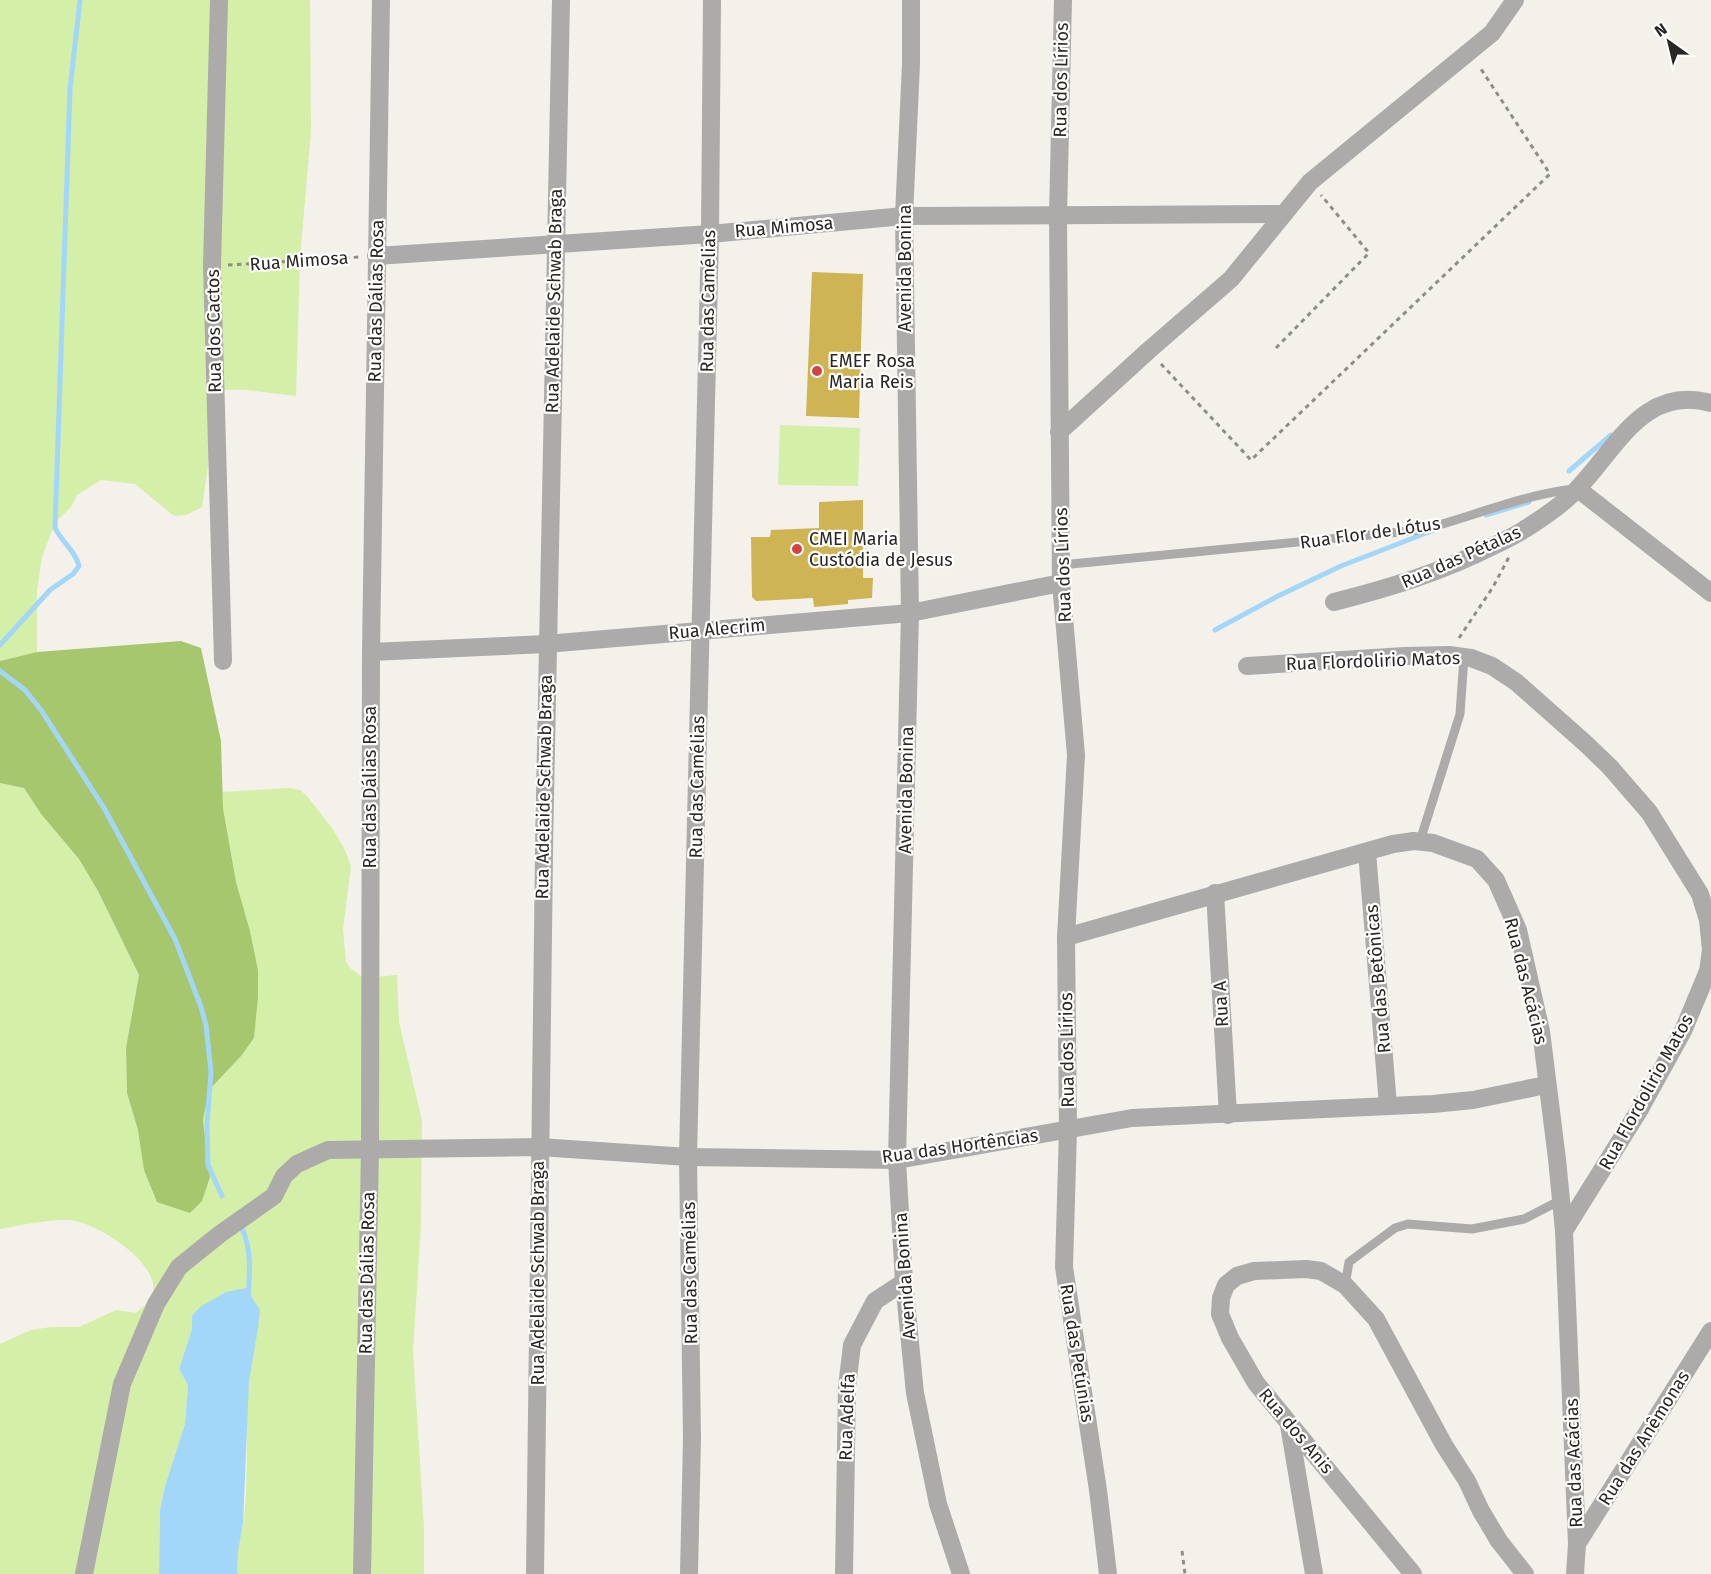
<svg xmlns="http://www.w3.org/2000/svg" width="1711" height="1574" viewBox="0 0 1711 1574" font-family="'Fira Sans',sans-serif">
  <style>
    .green { fill: #d3efa8 }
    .forest { fill: #a6c76e }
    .water { fill: #a3d7fa }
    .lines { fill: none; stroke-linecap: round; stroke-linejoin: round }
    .stream { stroke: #a3d7fa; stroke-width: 5 }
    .building { fill: #ceb452 }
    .path { stroke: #8e8d88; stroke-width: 3; stroke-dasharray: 4.5 4.5; stroke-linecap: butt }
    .service { stroke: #adaaaa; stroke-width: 9 }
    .minor { stroke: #adaaaa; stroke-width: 18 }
    .poi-dot { fill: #d24346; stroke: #fffefb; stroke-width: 2 }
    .labels { text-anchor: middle; stroke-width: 4.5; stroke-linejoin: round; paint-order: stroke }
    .street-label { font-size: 18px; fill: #282725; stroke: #fffefb }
    .poi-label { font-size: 18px; fill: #282725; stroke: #fffefb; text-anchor: start }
  </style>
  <rect width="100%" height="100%" fill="#f3f1ea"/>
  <g class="green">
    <path d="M0 0H310L311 131 300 258 296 396C269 394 247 387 219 391L202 507 186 515 174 516 135 484 101 480 77 495 71 507 55 523 42 557 37 590V652L0 661Z"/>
    <path d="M780 425 860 428 858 486 778 485Z"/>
    <path d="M0 783 24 788 41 814 79 859 98 891 139 975 126 1048 127 1093 138 1130 210 1177 203 1120 209 1090 242 1055 254 1038 258 998V970L250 931 236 882 223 808 222 792 290 788 300 790 307 796 332 828 344 848 351 866 343 929 346 962 350 968 364 978 397 975 399 1022 422 1121 421 1225 413 1350 424 1528V1574H238C232 1560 241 1539 243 1525 250 1478 244 1429 249 1382 251 1358 258 1334 260 1310L226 1292 192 1316V1329L179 1369 188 1385 185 1424 165 1486 160 1510 159 1574H0V1344L31 1330 51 1327H79L116 1310 136 1313C141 1308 150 1303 152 1297 165 1265 95 1221 69 1220 47 1219 22 1225 0 1229Z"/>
  </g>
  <path class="forest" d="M181 641 201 648 221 741 223 808 236 882 250 931 258 970V998L254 1038 242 1055 209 1090 203 1120 210 1177 202 1201 190 1213 157 1202 144 1170 138 1130 127 1093 126 1048 139 975 98 891 79 859 41 814 24 788 0 783V661L37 652Z"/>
  <path class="water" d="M246 1288 260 1310 258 1328 249 1381 243 1524 238 1551 237 1570 238 1574H159L160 1510 165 1486 185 1424 188 1385 179 1369 192 1329V1316L200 1307 226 1292Z"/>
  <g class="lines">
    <g class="stream">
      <path d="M1569 471 1611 435"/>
      <path d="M1486 515 1529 502"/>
      <path d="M1215 630 1278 596 1341 566 1434 530"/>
      <path d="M0 645 50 590 73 574 79 566C76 552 62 542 55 528L70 89 80 0"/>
      <path d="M0 671 25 690 41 710 104 808 175 939 201 1007 206 1025 211 1072 207 1125 208 1165 222 1196"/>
      <path d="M241 1226C252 1249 250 1272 248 1297"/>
    </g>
  </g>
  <g class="building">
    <path d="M812 272 863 274 859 418 806 416Z"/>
    <path d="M863 500V578H873L872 598 848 600V604L814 607 813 598 756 601 752 597 751 537H770L771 530 819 528V502Z"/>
  </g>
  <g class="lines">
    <g class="path">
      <path d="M228 265 360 257"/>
      <path d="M1276 348 1369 253 1321 195"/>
      <path d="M1161 364 1251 460 1550 174 1479 66"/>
      <path d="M1459 638 1493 587 1509 557"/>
      <path d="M1182 1551 1185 1574"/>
    </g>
    <g class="service">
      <path d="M1061 565 1421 530C1472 517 1521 495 1574 489"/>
      <path d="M1420 841 1460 714 1464 657"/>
      <path d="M1345 1285 1349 1262 1395 1228 1408 1224 1472 1229 1524 1219 1561 1200"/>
    </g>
    <g class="minor">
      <path d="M219 0 212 266 223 661"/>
      <path d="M911 0V64L904 216 910 613 897 1160 904 1282 915 1393 938 1504 961 1574"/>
      <path d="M1063 0 1058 216 1061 583 1076 755 1066 937 1068 1130 1064 1267 1098 1490 1108 1574"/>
      <path d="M376 256 710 234 904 216 1284 214"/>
      <path d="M1059 432 1148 351 1231 279 1310 182 1492 33 1515 0"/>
      <path d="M1578 489 1711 593"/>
      <path d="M1334 602C1389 588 1442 572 1493 546 1503 541 1515 536 1525 529 1541 519 1567 501 1579 487 1618 446 1644 385 1711 403"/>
      <path d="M371 652 546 644 910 613 1061 583"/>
      <path d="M1247 666 1405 656 1449 655 1471 658 1492 666 1516 682 1585 743 1610 767 1649 812 1700 894 1708 920 1711 950 1708 971 1683 1031 1640 1109 1564 1231"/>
      <path d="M1367 852 1388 1105"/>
      <path d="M1215 893 1228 1115"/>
      <path d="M1066 937 1393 844 1414 841 1433 843 1477 859 1496 880 1518 930 1541 1031 1557 1159 1564 1231 1577 1544 1575 1574"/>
      <path d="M1289 1425 1314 1574"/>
      <path d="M1577 1544 1711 1331"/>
      <path d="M84 1574 122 1384 156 1304 179 1267 220 1234 274 1196 284 1176 297 1164 328 1150 539 1147 688 1157 897 1160 1132 1118 1433 1104 1473 1100 1546 1085"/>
      <path d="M362 1574 370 1149 371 652 381 0"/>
      <path d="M535 1574C540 1049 548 525 561 0"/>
      <path d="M689 1574 692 1438 688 1157 710 234 712 0"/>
      <path d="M844 1574 847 1387 852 1345 875 1301 904 1282"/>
      <path d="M1413 1574 1256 1383 1230 1338 1220 1314 1221 1298 1226 1285 1237 1276 1254 1271 1306 1269 1321 1271 1345 1285 1376 1319 1444 1445 1467 1481 1481 1511 1499 1541 1525 1574"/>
    </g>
  </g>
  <g class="poi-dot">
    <circle cx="817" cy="371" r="6"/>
    <circle cx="797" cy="549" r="6"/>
  </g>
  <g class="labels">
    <g class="street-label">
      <text transform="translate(1061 80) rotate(-89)" y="6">Rua dos Lírios</text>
      <text transform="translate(784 227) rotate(-5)" y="6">Rua Mimosa</text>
      <text transform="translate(299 261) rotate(-4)" y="6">Rua Mimosa</text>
      <text transform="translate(905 268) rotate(-90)" y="6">Avenida Bonina</text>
      <text transform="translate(376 301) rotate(-89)" y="6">Rua das Dálias Rosa</text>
      <text transform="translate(554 301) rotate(-89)" y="6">Rua Adelaide Schwab Braga</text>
      <text transform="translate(708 301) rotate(-89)" y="6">Rua das Camélias</text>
      <text transform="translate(214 331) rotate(-91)" y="6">Rua dos Cactos</text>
      <text transform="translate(1370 533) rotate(-8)" y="6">Rua Flor de Lótus</text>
      <text transform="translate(1461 557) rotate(-24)" y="6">Rua das Pétalas</text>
      <text transform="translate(1063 565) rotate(-92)" y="6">Rua dos Lírios</text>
      <text transform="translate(717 629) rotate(-5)" y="6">Rua Alecrim</text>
      <text transform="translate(1373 661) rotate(-2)" y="6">Rua Flordolirio Matos</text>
      <text transform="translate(370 787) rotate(-90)" y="6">Rua das Dálias Rosa</text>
      <text transform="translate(544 787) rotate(-89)" y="6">Rua Adelaide Schwab Braga</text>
      <text transform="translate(697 787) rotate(-89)" y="6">Rua das Camélias</text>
      <text transform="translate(906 790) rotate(-89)" y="6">Avenida Bonina</text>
      <text transform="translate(1378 979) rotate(-95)" y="6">Rua das Betônicas</text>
      <text transform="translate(1526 981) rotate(76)" y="6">Rua das Acácias</text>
      <text transform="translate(1221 1004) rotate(-93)" y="6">Rua A</text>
      <text transform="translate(1067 1050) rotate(-91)" y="6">Rua dos Lírios</text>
      <text transform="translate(1646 1092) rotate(-61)" y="6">Rua Flordolirio Matos</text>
      <text transform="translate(960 1146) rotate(-8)" y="6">Rua das Hortências</text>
      <text transform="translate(367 1273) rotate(-89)" y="6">Rua das Dálias Rosa</text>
      <text transform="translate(538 1273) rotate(-90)" y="6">Rua Adelaide Schwab Braga</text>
      <text transform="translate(690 1273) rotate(-91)" y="6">Rua das Camélias</text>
      <text transform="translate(905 1276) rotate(-94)" y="6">Avenida Bonina</text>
      <text transform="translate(1077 1353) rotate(81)" y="6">Rua das Petúnias</text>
      <text transform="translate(847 1417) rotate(-88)" y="6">Rua Adelfa</text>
      <text transform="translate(1296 1431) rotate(50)" y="6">Rua dos Anis</text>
      <text transform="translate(1644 1438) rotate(-58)" y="6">Rua das Anêmonas</text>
      <text transform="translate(1574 1463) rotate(-92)" y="6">Rua das Acácias</text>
    </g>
    <g class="poi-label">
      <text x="829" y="367">EMEF Rosa<tspan x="829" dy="21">Maria Reis</tspan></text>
      <text x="809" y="545">CMEI Maria<tspan x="809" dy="21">Custódia de Jesus</tspan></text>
    </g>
  </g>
  <g transform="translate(1669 42) rotate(326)" stroke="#fffefb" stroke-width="4.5" paint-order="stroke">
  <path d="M0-4.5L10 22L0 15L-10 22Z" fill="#282725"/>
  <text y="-9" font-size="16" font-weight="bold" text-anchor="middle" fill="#282725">N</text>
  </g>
</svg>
